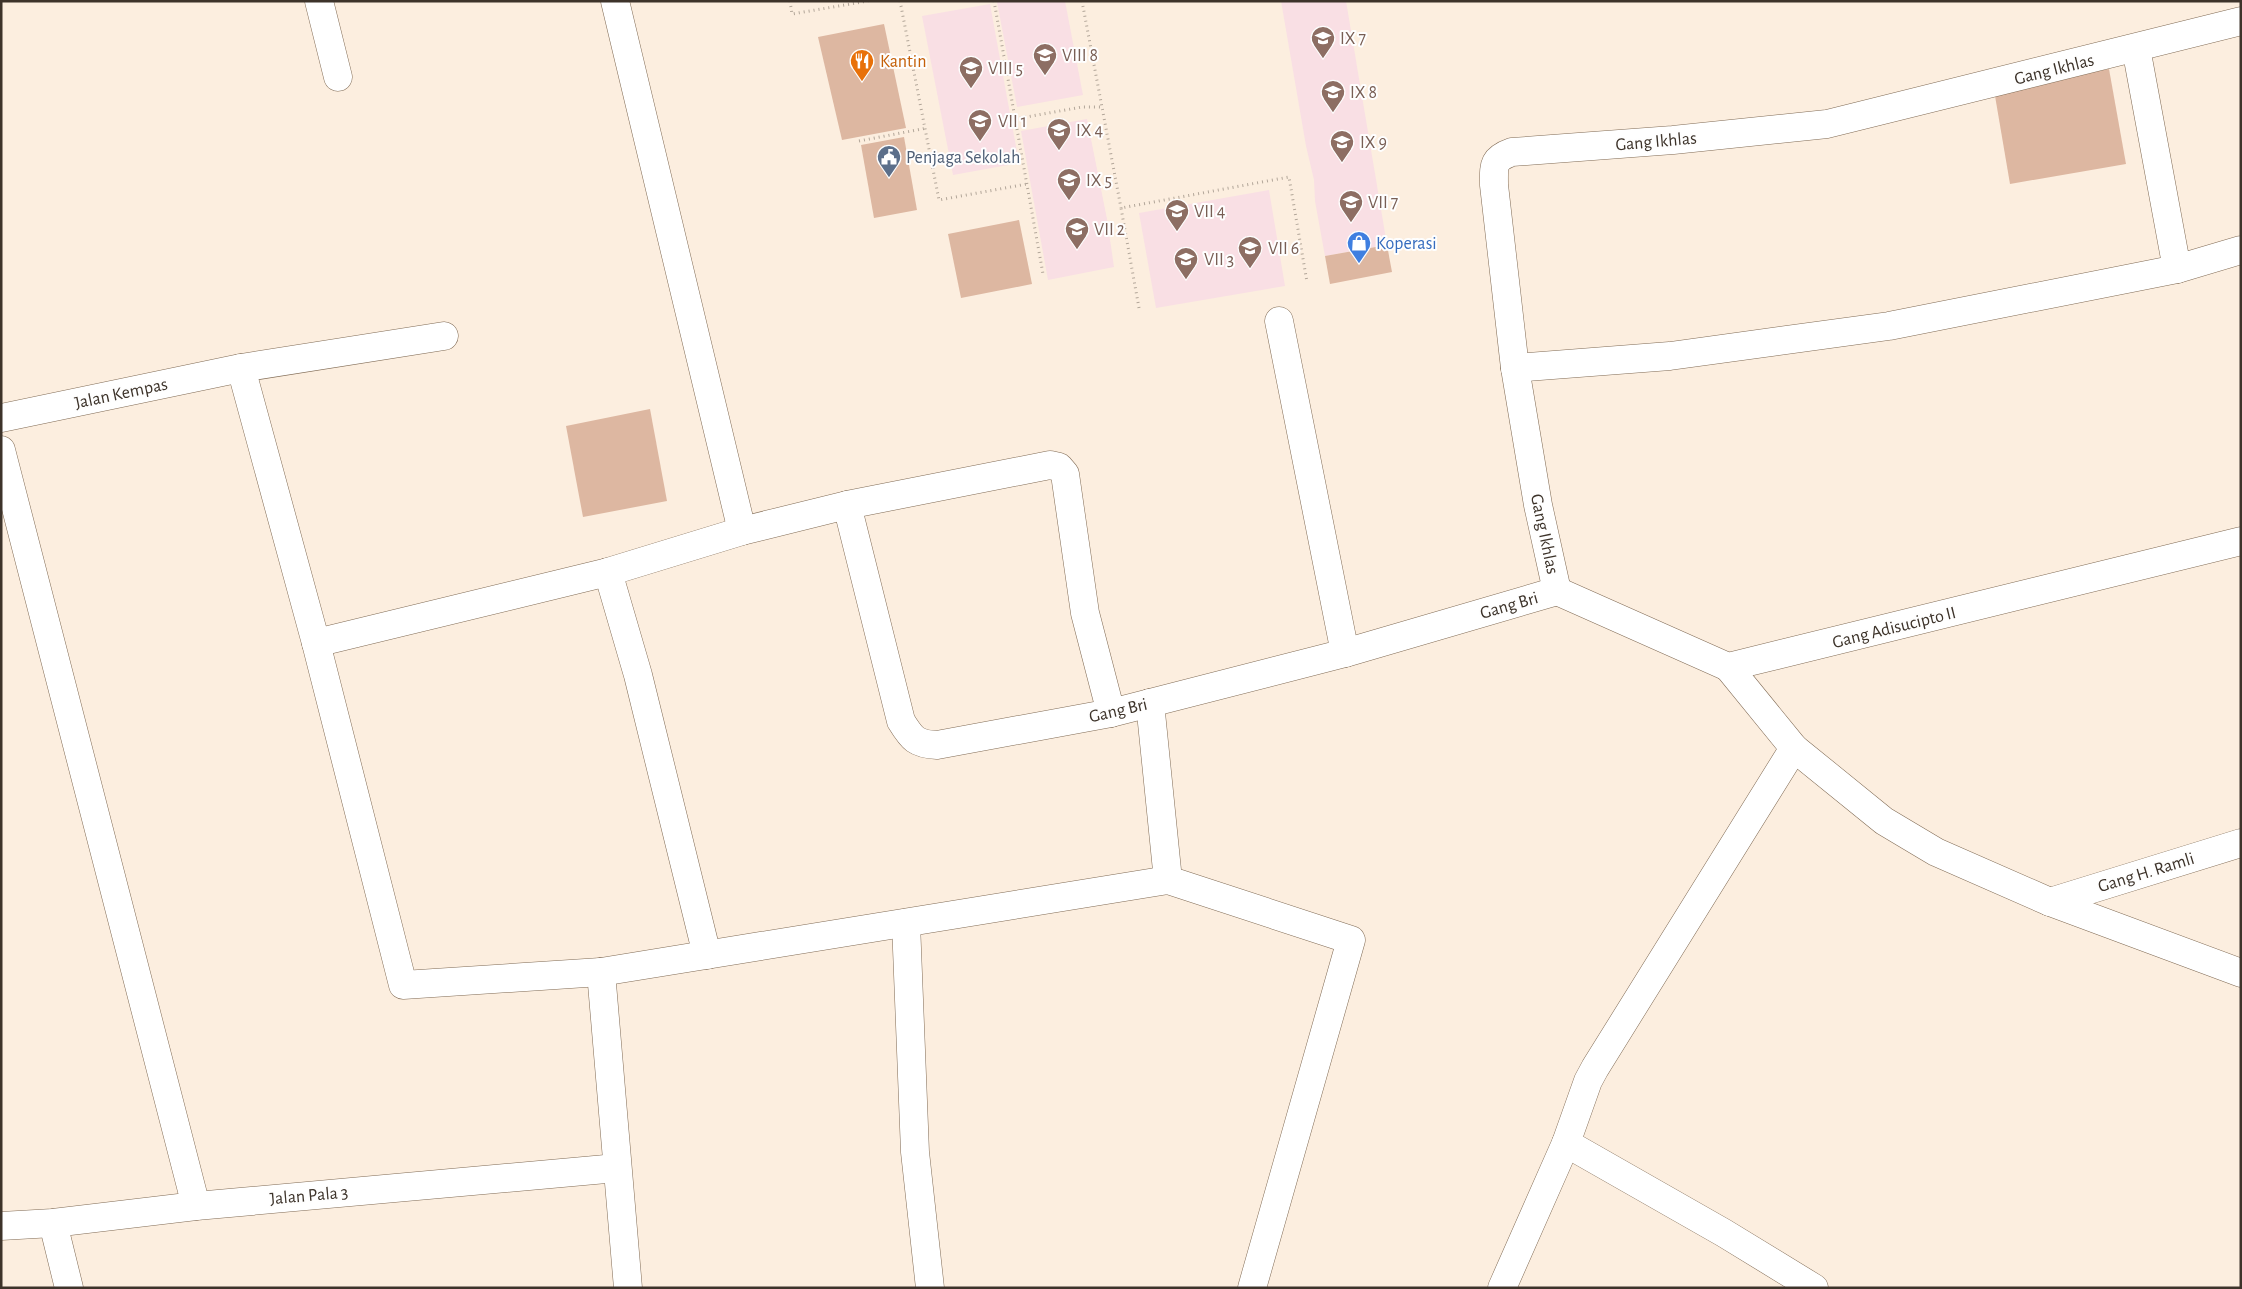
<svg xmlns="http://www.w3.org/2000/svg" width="2242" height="1289" viewBox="0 0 2242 1289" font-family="'Alegreya Sans',sans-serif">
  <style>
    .education { fill: #f9dfe4 }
    .building { fill: #ddb7a1 }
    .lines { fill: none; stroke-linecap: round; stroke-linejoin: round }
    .minor-casing { stroke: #806b55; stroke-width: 29 }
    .path { stroke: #b2a699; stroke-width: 3; stroke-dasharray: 1 4; stroke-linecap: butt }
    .minor { stroke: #fff; stroke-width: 28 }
    .labels { text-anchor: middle; stroke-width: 4; stroke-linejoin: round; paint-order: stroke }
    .education-label { font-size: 18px; fill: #785e54; stroke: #fefefe; text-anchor: start }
    .food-label { font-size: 18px; fill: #c56008; stroke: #fefefe; text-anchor: start }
    .street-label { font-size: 18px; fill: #3d332a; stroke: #fefefe }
    .service-label { font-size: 18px; fill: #4e5e75; stroke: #fefefe; text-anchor: start }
    .shop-label { font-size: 18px; fill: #366cbe; stroke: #fefefe; text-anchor: start }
  </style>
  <rect width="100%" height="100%" fill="#fceedf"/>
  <g class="education">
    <path d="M1065 1 1083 95 1017 107 997 2Z"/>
    <path d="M1281 1H1346L1387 245 1325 256 1315 201 1314 180 1306 146Z"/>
    <path d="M990 4 1019 163 953 175 922 16Z"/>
    <path d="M1087 119 1107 219 1114 267 1048 280 1021 131Z"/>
    <path d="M1269 190 1285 286 1156 308 1139 213Z"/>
  </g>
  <g class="building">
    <path d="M884 24 906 128 842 140 818 37Z"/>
    <path d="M2109 69 2126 164 2010 184 1994 90Z"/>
    <path d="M904 137 917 210 874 218 861 145Z"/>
    <path d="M1019 220 1032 284 961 298 948 234Z"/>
    <path d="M1387 245 1392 272 1330 284 1325 256Z"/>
    <path d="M650 409 667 501 583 517 566 426Z"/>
  </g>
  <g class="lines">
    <g class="minor-casing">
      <g id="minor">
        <path d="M319 1 338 77"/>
        <path d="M615 1 742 531"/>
        <path d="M2136 48 2177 269 2241 250"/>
        <path d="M1279 321 1345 653"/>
        <path d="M241 368 316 643 403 985 601 972 1168 880 1351 940 1252 1288"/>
        <path d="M1515 368 1670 356 1889 326 2177 269"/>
        <path d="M1 418 241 368 444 336"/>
        <path d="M1 450 196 1206"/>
        <path d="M847 505 901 721C912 739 916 744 937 745L1111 713 1345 653 1557 591"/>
        <path d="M608 572 638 675 707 955"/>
        <path d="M1557 591 1538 505 1515 368 1494 185C1494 166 1492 159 1512 152L1673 140 1827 124 2241 21"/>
        <path d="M1557 591 1728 667 2241 541"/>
        <path d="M316 643 608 572 742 531 847 505 1050 465 1059 467 1065 474 1085 613 1111 713"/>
        <path d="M1728 667 1794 748 1884 821 1936 852 2050 902 2241 973"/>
        <path d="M1150 703 1168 880"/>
        <path d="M2050 902 2241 843"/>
        <path d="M906 923 915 1152 930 1288"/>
        <path d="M601 972 628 1288"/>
        <path d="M1566 1143 1724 1233 1814 1288"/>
        <path d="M53 1223 69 1288"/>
        <path d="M1 1226 53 1223 196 1206 617 1168"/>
        <path d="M1502 1288 1566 1143 1588 1081 1595 1068 1794 748"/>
      </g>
    </g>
    <g class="path">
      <path d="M790 1 792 14 868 1"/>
      <path d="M900 1 939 200 1027 184"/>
      <path d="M994 1 1043 274"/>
      <path d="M1082 1 1121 208"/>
      <path d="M1015 119 1082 107H1102"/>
      <path d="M859 141 927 128"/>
      <path d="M1139 308 1121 208 1289 177 1307 282"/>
    </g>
    <use href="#minor" class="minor"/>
  </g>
  <defs>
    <g id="school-pin" transform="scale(1.25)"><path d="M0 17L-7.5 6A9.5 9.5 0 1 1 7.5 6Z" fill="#8d6e63" stroke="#fefefe"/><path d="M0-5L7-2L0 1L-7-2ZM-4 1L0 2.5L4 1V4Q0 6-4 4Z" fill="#fff"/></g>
    <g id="restaurant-pin" transform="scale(1.25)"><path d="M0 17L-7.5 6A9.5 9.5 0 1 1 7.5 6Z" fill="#e8710a" stroke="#fefefe"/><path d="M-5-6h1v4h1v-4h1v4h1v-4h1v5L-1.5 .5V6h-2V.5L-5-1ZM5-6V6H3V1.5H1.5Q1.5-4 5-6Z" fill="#fff"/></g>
    <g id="civic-pin" transform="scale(1.25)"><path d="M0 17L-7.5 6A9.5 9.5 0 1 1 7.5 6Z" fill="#5c6f8a" stroke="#fefefe"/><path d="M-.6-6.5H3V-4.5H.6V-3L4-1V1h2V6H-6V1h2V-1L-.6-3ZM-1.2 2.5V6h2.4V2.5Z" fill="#fff"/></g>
    <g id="shop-pin" transform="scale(1.25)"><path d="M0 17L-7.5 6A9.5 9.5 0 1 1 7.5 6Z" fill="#3f7fe0" stroke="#fefefe"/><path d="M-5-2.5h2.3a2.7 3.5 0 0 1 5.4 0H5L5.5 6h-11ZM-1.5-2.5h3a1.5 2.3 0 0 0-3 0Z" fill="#fff"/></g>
  </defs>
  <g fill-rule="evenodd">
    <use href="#school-pin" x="1323" y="38"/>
    <use href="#school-pin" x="1045" y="55"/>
    <use href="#restaurant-pin" x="862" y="61"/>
    <use href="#school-pin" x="971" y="68"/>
    <use href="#school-pin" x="1333" y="92"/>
    <use href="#school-pin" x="980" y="121"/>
    <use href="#school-pin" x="1059" y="130"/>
    <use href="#school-pin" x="1342" y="142"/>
    <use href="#civic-pin" x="889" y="157"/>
    <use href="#school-pin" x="1069" y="180"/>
    <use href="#school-pin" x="1351" y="202"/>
    <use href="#school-pin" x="1177" y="211"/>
    <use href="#school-pin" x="1077" y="229"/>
    <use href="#shop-pin" x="1359" y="243"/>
    <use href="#school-pin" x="1250" y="248"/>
    <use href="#school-pin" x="1186" y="259"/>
  </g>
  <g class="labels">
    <g class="education-label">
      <text x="1340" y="44">IX 7</text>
      <text x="1062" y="61">VIII 8</text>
      <text x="988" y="74">VIII 5</text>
      <text x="1350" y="98">IX 8</text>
      <text x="998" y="127">VII 1</text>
      <text x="1076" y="136">IX 4</text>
      <text x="1360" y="148">IX 9</text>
      <text x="1086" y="186">IX 5</text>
      <text x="1368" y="208">VII 7</text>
      <text x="1194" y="217">VII 4</text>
      <text x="1094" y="235">VII 2</text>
      <text x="1268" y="254">VII 6</text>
      <text x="1204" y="265">VII 3</text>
    </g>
    <g class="food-label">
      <text x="880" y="67">Kantin</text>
    </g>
    <g class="street-label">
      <text transform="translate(2054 69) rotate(-14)" y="6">Gang Ikhlas</text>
      <text transform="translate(1656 141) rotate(-5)" y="6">Gang Ikhlas</text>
      <text transform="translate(121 393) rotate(-12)" y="6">Jalan Kempas</text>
      <text transform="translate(1545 534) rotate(78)" y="6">Gang Ikhlas</text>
      <text transform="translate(1509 605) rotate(-16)" y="6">Gang Bri</text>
      <text transform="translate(1894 627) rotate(-14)" y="6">Gang Adisucipto II</text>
      <text transform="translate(1118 710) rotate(-13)" y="6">Gang Bri</text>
      <text transform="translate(2146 872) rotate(-17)" y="6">Gang H. Ramli</text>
      <text transform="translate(309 1195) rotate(-5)" y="6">Jalan Pala 3</text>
    </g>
    <g class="service-label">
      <text x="906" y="163">Penjaga Sekolah</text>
    </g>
    <g class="shop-label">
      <text x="1376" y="249">Koperasi</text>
    </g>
  </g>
  <rect width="2242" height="1289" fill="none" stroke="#3d332a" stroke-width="5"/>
</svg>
